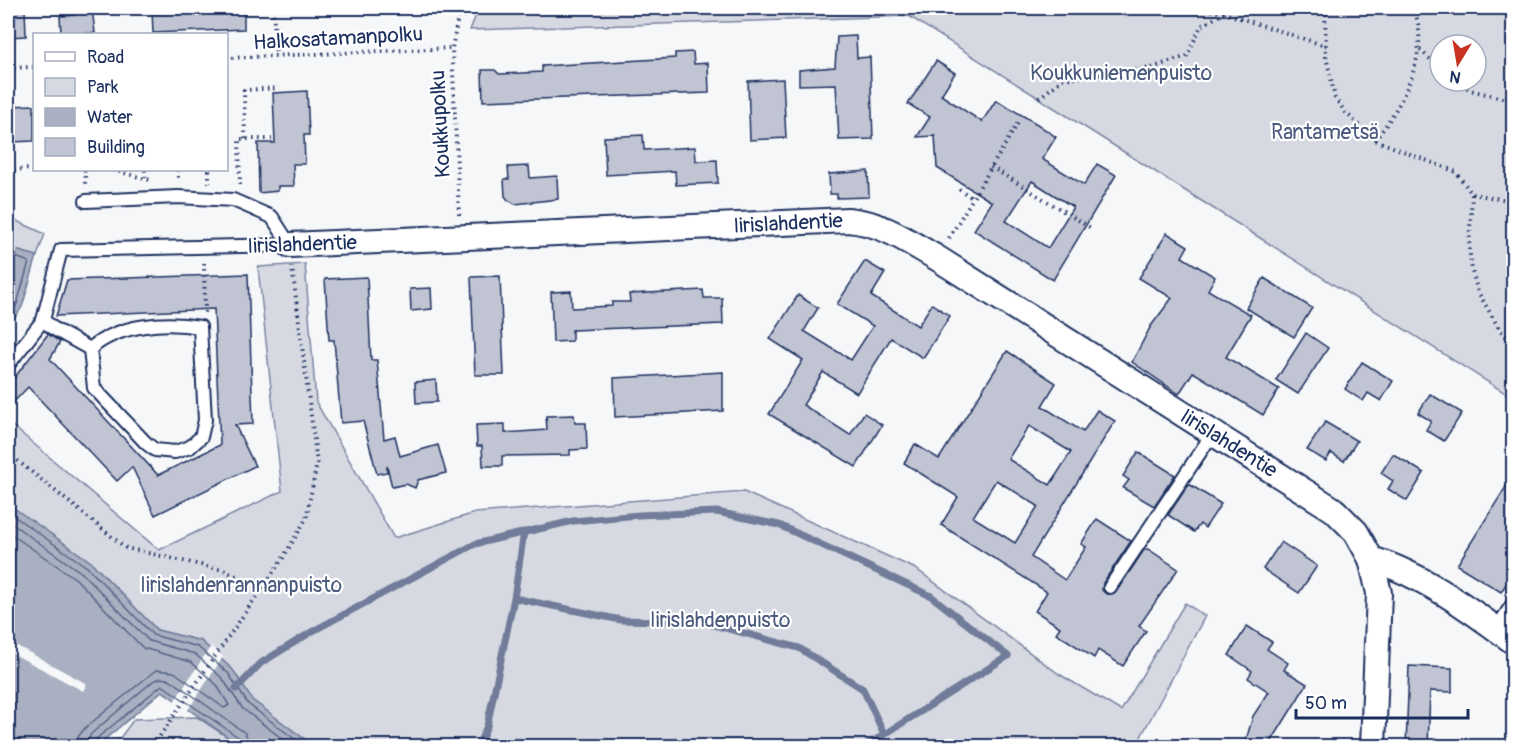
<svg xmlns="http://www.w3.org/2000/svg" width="1521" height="754" viewBox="0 0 1521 754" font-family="Pangolin,sans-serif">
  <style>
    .green { fill: #d6d9e2; stroke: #7884a0; stroke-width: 1.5; fill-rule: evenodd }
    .water { fill: #a9b0c1; stroke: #707c99; stroke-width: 1.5 }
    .pier { fill: #f6f7f9 }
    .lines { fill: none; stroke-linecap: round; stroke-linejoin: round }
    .shore { stroke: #546386; stroke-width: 1.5 }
    .stream { stroke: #707c99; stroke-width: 7 }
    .building { fill: #c0c4d3; stroke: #1b2f5e; stroke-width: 1.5; fill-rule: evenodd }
    .service-casing { stroke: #1b2f5e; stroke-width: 16 }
    .minor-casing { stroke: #1b2f5e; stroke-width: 28 }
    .path { stroke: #1b2f5e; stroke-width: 4; stroke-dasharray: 1.5 4.5; stroke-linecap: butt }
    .service { stroke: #fff; stroke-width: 12 }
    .minor { stroke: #fff; stroke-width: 24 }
    .labels { text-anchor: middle; stroke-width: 4.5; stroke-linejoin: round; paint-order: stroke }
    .street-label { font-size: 21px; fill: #1b2f5e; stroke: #fff }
    .park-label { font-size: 21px; fill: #4a5a7f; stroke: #fff }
  </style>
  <rect width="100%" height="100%" fill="#f6f7f9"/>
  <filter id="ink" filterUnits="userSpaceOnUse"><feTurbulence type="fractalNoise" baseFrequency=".0167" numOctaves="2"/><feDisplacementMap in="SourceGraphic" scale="12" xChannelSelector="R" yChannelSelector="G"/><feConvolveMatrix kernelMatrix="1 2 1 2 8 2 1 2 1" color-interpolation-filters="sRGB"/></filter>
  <g filter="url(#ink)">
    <g class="green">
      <path d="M479 8H1513V398L909 16 470 30ZM1440 45H1476V81H1440Z"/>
      <path d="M8 217 45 234 37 256 8 248Z"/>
      <path d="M305 264 316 402 394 538 475 513 744 492 916 569 1059 674 1121 711 1185 603 1205 616 1136 746H314L252 700 233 670 201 641 157 630 91 562 8 504V422L159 550 282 491 258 267Z"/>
      <path d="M197 717 241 746H114L134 719Z"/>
    </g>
    <g class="water">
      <path d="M8 248 37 256 22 307 8 328Z"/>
      <path d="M8 504 91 562 157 630 201 641 233 670 252 700 314 746H241L162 691 97 746H24L8 736Z"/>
    </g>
    <g class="pier">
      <path d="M8 641 87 684 83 691 8 651Z"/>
      <path d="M211 646 223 657 186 713 173 703Z"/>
    </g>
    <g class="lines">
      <g class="shore">
        <path d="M8 254 29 262 17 304 8 318"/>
        <path d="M8 512 87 567 153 635 198 647 228 673 248 704 304 746"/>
        <path d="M8 521 82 573 149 641 195 654 222 678 243 709 292 746"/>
        <path d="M8 532 76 579 143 648 191 662 216 684 229 705 224 708 174 672 156 670 85 728 78 737 77 746"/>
        <path d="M86 746 91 734 153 681 161 678 171 680 245 733 251 746"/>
        <path d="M94 746 96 739 162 685 241 739 244 746"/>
      </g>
      <g class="stream">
        <path d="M524 532 514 598 621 620 703 622 799 648 863 689 884 734"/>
        <path d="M236 689 261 663 313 631 475 544 573 521 639 515 717 512 779 525 931 596 1008 656 866 746"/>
        <path d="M478 746 487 726 514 598"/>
      </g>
    </g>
    <g class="building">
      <path d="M8 8H25L26 36 8 37Z"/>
      <path d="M75 8H92L95 33 61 34 60 16 75 15Z"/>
      <path d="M244 8V29L153 33 152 10Z"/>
      <path d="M856 36 857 58 870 57 873 139 839 140 836 84 799 85V70L835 67 837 37Z"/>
      <path d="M693 52 694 64 708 63 709 93 483 101 482 70H495L499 74 542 72V66L675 58V53Z"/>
      <path d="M936 61 955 73 941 95 982 122 996 100 1037 124 1056 137 1042 159 1084 185 1097 164 1116 175 1053 280 974 230 992 202 937 168 935 136 917 137 930 117 908 104ZM1032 181 1073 207 1048 248 1006 221Z"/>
      <path d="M783 79 786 138 750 140 748 81Z"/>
      <path d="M307 91 309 135H304L305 164H293L294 186H278V191L259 193 258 143H275L273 93Z"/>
      <path d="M34 105V141L11 142 10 106Z"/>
      <path d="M643 135 644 150 695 147 696 161 717 160 718 183 676 185 675 171 606 175 604 137Z"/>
      <path d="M529 166 530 178 557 176 558 199 515 204 508 200 505 196 504 179H509L508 167Z"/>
      <path d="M868 171 869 197 837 198V194H830L829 174Z"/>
      <path d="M1167 233 1188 246 1182 257 1215 277 1208 290 1251 315 1226 357 1279 389 1263 415 1193 372 1179 394 1132 362 1151 326 1172 298 1139 278Z"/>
      <path d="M865 261 885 273 871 296 918 326 932 304 950 316 923 358 891 338 857 393 823 372 803 405 850 435 864 413 882 425 856 467 769 414 803 360 770 339 798 295 818 308 804 331 851 360 873 326 837 304Z"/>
      <path d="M248 274 253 424 235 425 255 466 155 515 132 467 117 481 28 387 8 408V386L48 334 60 342 50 359 158 475 220 445 214 309 56 316 67 280Z"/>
      <path d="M500 276 504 375H475L471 277Z"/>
      <path d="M367 277 371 360H377L384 439 395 436 400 456 438 445 446 473 418 480 415 488 406 484 392 487 387 466V472L377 474 363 421 341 423 334 340H329L325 279Z"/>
      <path d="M1264 278 1312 308 1294 337 1246 308Z"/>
      <path d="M431 288 432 309 411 311 410 289Z"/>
      <path d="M703 290 704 298H722L723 324 572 330V341L553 342 551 292 571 291 572 308 612 306V302H630L629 294Z"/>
      <path d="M1306 333 1328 348 1298 394 1276 380Z"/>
      <path d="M1007 351 1056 383 1042 406 1083 432 1097 410 1115 421 1031 557 1065 580 1086 547 1081 544 1097 519 1131 541 1103 583 1102 590 1106 594 1116 592 1144 550 1148 549 1178 569 1139 626 1146 631 1123 666 1098 650 1094 658 1056 633 1060 627 1035 611 1047 592 941 525 958 497 904 463 915 444 939 459ZM1029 426 1071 452 1050 485 1008 459ZM996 480 1038 506 1015 543 973 517Z"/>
      <path d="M1362 362 1393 381 1381 401 1368 393 1363 401 1345 389Z"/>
      <path d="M723 372V411L615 417 614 378Z"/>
      <path d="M436 380 437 402 416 403 415 382Z"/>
      <path d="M1430 394 1462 413 1444 441 1426 430 1431 421 1418 413Z"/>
      <path d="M574 415 575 423H586L587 449 570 450V455L502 456V466H483L482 446H477L476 425 505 424V433L547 430 546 416Z"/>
      <path d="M1325 422 1357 441 1344 461 1331 453 1326 461 1307 450Z"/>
      <path d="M1138 452 1175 475 1154 506 1123 488 1129 480 1123 476Z"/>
      <path d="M1393 454 1424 473 1407 501 1388 489 1393 481 1381 473Z"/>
      <path d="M1514 474V572L1501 592 1457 565Z"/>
      <path d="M1189 484 1221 504 1205 528 1200 524 1194 532 1168 515Z"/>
      <path d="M1281 542 1317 566 1299 593 1263 569Z"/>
      <path d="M1247 626 1272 642 1267 649 1288 663 1284 670 1307 684 1268 747H1244L1253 716 1269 692 1248 678 1252 671 1229 655Z"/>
      <path d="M1409 666 1452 668V692L1430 691 1428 747H1406Z"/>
    </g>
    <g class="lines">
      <g class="service-casing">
        <g id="service">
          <path d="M86 201 178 197 233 200 272 217 290 245"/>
          <path d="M43 320 54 329 90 349 94 388 146 443 155 450 175 452 190 447 201 437 205 420 200 327C165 321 119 324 90 349"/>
          <path d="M8 365 43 320 61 250 290 245"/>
          <path d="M1110 587 1213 433"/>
          <path d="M1496 629 1514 602"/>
        </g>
      </g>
      <g class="minor-casing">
        <g id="minor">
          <path d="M290 245 848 220C883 223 907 241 937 258L1334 510 1356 532 1371 559C1422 574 1471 610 1514 642"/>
          <path d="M1371 559 1379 593 1373 746"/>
        </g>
      </g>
      <g class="path">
        <path d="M273 8 276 56"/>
        <path d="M1199 8 1224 13 1326 46"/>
        <path d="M1325 8 1326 56 1335 98 1345 112 1375 140 1456 172 1472 194 1469 247 1472 271 1478 292 1500 330 1514 345"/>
        <path d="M458 17 508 8"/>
        <path d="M1420 50 1440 68"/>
        <path d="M226 58 452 48"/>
        <path d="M8 68 34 67"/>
        <path d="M1457 81 1470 90 1514 101"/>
        <path d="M1039 98 1063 79 1151 68 1187 56 1201 26 1224 13 1225 8"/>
        <path d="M245 139 244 90 280 88"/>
        <path d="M1375 140C1401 107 1433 50 1413 8"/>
        <path d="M991 167 1091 228"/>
        <path d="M8 170 34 169"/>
        <path d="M85 170V184"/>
        <path d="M113 170 150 180"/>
        <path d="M145 170 146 178"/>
        <path d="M178 170V181"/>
        <path d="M209 170V183"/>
        <path d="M240 185 239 139H272"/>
        <path d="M959 189 973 198"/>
        <path d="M1472 194 1514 201"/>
        <path d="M459 215 452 48 460 8"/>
        <path d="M949 238 1018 123"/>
        <path d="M204 263 205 313"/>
        <path d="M8 453 126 548 223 570 262 587"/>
        <path d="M153 746 283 558 306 519 317 463 292 267"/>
      </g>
      <use href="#service" class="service"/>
      <use href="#minor" class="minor"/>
    </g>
  </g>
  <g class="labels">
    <g class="street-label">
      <text transform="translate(338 38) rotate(-3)" y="7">Halkosatamanpolku</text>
      <text transform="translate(440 124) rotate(-93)" y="7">Koukkupolku</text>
      <text transform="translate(788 223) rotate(-3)" y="7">Iirislahdentie</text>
      <text transform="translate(302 244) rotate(-2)" y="7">Iirislahdentie</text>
      <text transform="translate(1229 443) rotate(32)" y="7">Iirislahdentie</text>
    </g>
    <g class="park-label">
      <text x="1121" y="80">Koukkuniemenpuisto</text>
      <text x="1325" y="139">Rantametsä</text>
      <text x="241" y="592">Iirislahdenrannanpuisto</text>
      <text x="720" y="627">Iirislahdenpuisto</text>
    </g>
  </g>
  <rect width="1521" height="754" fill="none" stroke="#fff" stroke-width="30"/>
  <rect x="15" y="15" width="1491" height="724" fill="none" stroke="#1b2f5e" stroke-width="2" filter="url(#ink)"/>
  <rect x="33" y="33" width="195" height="138" fill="#ffffff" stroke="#a4acbf" stroke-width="1.5"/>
  <rect x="45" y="52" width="30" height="9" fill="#ffffff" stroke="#a4acbf" stroke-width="1.5"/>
  <text x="87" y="63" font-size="18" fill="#1b2f5e">Road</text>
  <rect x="45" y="78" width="30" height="18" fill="#d6d9e2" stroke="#a4acbf" stroke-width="1.5"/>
  <text x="87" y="93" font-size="18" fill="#1b2f5e">Park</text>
  <rect x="45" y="108" width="30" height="18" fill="#a9b0c1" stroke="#a4acbf" stroke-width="1.5"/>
  <text x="87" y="123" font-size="18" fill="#1b2f5e">Water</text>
  <rect x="45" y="138" width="30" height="18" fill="#c0c4d3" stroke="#a4acbf" stroke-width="1.5"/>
  <text x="87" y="153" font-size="18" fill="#1b2f5e">Building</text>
  <g transform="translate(1458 63) rotate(191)"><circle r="28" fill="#ffffff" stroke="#a4acbf" stroke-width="1.5"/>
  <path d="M0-4.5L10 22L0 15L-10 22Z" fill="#c8321e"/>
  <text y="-9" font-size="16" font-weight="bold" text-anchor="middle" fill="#1b2f5e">N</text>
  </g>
  <path d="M1296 709v9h172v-9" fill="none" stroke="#1b2f5e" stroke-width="3"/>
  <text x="1305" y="709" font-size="18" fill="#1b2f5e" stroke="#ffffff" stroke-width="4.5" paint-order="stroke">50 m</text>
</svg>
